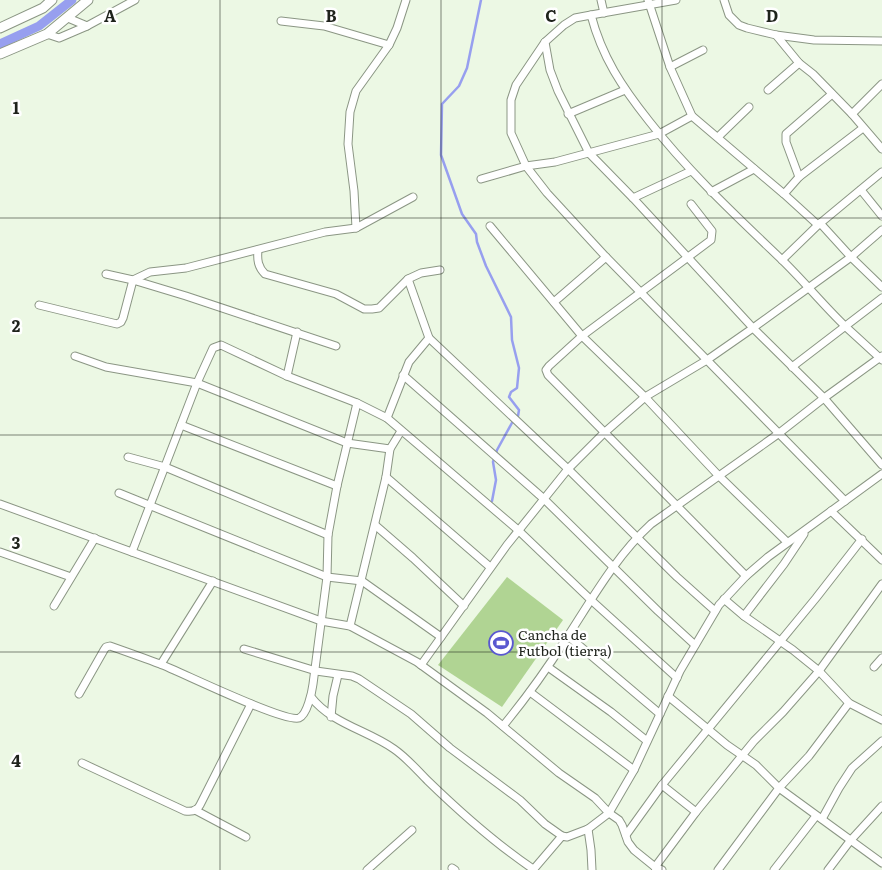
<svg xmlns="http://www.w3.org/2000/svg" width="882" height="870" viewBox="0 0 882 870" font-family="Literata,serif">
  <style>
    .green { fill: #b0d493 }
    .lines { fill: none; stroke-linecap: round; stroke-linejoin: round }
    .stream { stroke: #979fef; stroke-width: 2.5 }
    .canal { stroke: #979fef; stroke-width: 9 }
    .minor-casing { stroke: #8b9684; stroke-width: 9 }
    .tertiary-casing { stroke: #8b9684; stroke-width: 11 }
    .minor { stroke: #fff; stroke-width: 7 }
    .tertiary { stroke: #fff; stroke-width: 9 }
    .grid { fill: none; stroke: #1f231c; stroke-width: 1; stroke-opacity: 0.55 }
    .labels { text-anchor: middle; stroke-width: 5; stroke-linejoin: round; paint-order: stroke }
    .poi-label { font-size: 14px; fill: #1f231c; stroke: #fff; text-anchor: start }
    .grid-label { font-size: 16px; text-anchor: middle; font-weight: bold; fill: #1f231c; stroke: #fff; stroke-width: 5; stroke-linejoin: round; paint-order: stroke }
  </style>
  <rect width="100%" height="100%" fill="#ecf8e4"/>
  <path class="green" d="M507 577 563 620 502 707 438 665Z"/>
  <g class="lines">
    <path class="stream" d="M481 0 467 68 459 86 442 104 441 155 462 214 476 234 477 242 486 266 511 317 512 340 519 368 517 388 511 392 509 397 519 410 518 416 513 421 497 450 493 462 496 480 492 501"/>
    <path class="canal" d="M0 44 39 26 72 0"/>
    <g class="minor-casing">
      <g id="minor">
        <path d="M601 0 604 13"/>
        <path d="M648 0 670 67 692 116 784 194 818 225"/>
        <path d="M724 0 729 15 739 25 747 28 776 35 814 40 882 41"/>
        <path d="M591 15 676 0"/>
        <path d="M68 18 87 26 135 0"/>
        <path d="M281 21 324 26 389 45"/>
        <path d="M47 34 59 38 87 26"/>
        <path d="M776 35 799 63 813 74 852 114 882 149"/>
        <path d="M545 42 550 70 558 91 589 153 633 198 753 328 824 398 882 465"/>
        <path d="M670 67 703 50"/>
        <path d="M768 90 799 63"/>
        <path d="M568 114 625 90"/>
        <path d="M852 114 882 84"/>
        <path d="M718 137 749 107"/>
        <path d="M799 177 786 142V134L832 94"/>
        <path d="M481 179 526 166 555 162 659 134 692 116"/>
        <path d="M861 190 882 216"/>
        <path d="M711 192 754 169"/>
        <path d="M784 194 799 177 863 128"/>
        <path d="M633 198 691 171"/>
        <path d="M691 204 712 231 711 240 582 336 549 366 546 370 548 375 746 576"/>
        <path d="M820 223 851 257 882 287"/>
        <path d="M490 226 582 336 645 397 718 475 787 542"/>
        <path d="M356 228 354 191 348 144 350 112 356 91 389 45 397 28 406 0"/>
        <path d="M258 250C257 260 258 267 265 274L336 294 364 309H372L379 308 408 279 421 273 440 270"/>
        <path d="M782 260 818 225 882 172"/>
        <path d="M106 274 133 280 150 272 186 268 325 232 356 228 413 197"/>
        <path d="M554 302 606 257"/>
        <path d="M39 305 117 324 121 322 123 318 133 280 186 296 336 346"/>
        <path d="M429 338 568 469 677 577 715 611"/>
        <path d="M75 356 106 367 197 383 347 443 390 449"/>
        <path d="M792 367 882 298"/>
        <path d="M403 375 544 499 658 611 695 645"/>
        <path d="M287 376 297 332"/>
        <path d="M387 418 409 362 429 338 408 279"/>
        <path d="M181 425 337 486"/>
        <path d="M128 457 165 467 328 535"/>
        <path d="M386 477 490 567"/>
        <path d="M119 493 327 577 362 581 441 637"/>
        <path d="M845 501 606 257 547 193 526 166 511 133V100L516 85 545 42 564 25 575 18 591 15C602 57 622 87 649 121 688 171 734 214 780 258 803 280 823 305 846 327 858 338 870 349 882 360"/>
        <path d="M0 504 321 621 350 626 417 662 487 713 559 773 595 798 609 813 619 820 622 825 628 842 634 850 655 867 662 870"/>
        <path d="M831 511 882 560"/>
        <path d="M375 525 413 558 464 606"/>
        <path d="M0 552 71 577"/>
        <path d="M132 552 197 383 213 348 221 345 287 376 357 403 387 418 518 530 591 600 677 678"/>
        <path d="M724 599 744 616 793 650 819 671 849 703 882 720"/>
        <path d="M54 606 95 538"/>
        <path d="M744 616 784 564 804 534"/>
        <path d="M350 626 386 477 390 449 401 431"/>
        <path d="M568 636 660 714"/>
        <path d="M244 649 316 671 352 676 359 679 411 714 450 748 520 800 545 824 562 836"/>
        <path d="M161 664 213 581"/>
        <path d="M421 665 507 545 568 469 604 433 645 397 707 360 753 328 851 257 882 230"/>
        <path d="M548 667 611 712 647 741"/>
        <path d="M874 667 882 658"/>
        <path d="M530 692 634 770"/>
        <path d="M79 694 104 650 106 647 110 646C127 652 144 658 160 664 181 672 284 723 299 718 307 715 312 692 313 684L327 577 328 535 337 486 357 403"/>
        <path d="M668 696 727 745 756 765 779 788 882 863"/>
        <path d="M311 697C332 724 367 730 394 749 407 758 417 770 428 781 460 812 496 844 533 869"/>
        <path d="M331 717 333 696 338 675"/>
        <path d="M503 726C526 698 547 669 566 639 592 599 616 556 651 524L778 434 824 398 882 356"/>
        <path d="M82 763 185 811C191 812 197 811 200 805L251 704"/>
        <path d="M662 785 696 812"/>
        <path d="M195 810 246 837"/>
        <path d="M822 819 839 788 852 768 882 741"/>
        <path d="M588 829 591 850 592 870"/>
        <path d="M626 835 662 785 816 598 862 539"/>
        <path d="M452 868 455 870"/>
        <path d="M367 870 412 830"/>
        <path d="M533 870 562 836 567 837 588 829 609 813 634 770 680 671 719 605 746 576 768 557 882 474"/>
        <path d="M656 870 655 867 696 812 754 741 783 712 819 671 882 584"/>
        <path d="M718 870 779 788 809 756 849 703"/>
        <path d="M774 870 816 816"/>
        <path d="M828 870 850 841 882 806"/>
      </g>
    </g>
    <g class="tertiary-casing">
      <g id="tertiary">
        <path d="M0 28 43 8 52 0"/>
        <path d="M0 54 47 34 88 0"/>
      </g>
    </g>
    <use href="#minor" class="minor"/>
    <use href="#tertiary" class="tertiary"/>
  </g>
  <path class="grid" d="M220 0V870M441 0V870M662 0V870M0 218H882M0 435H882M0 652H882"/>
  <defs>
    <g id="stadium-ring" transform="scale(1.25)"><circle r="9.5" fill="#fff" stroke="#5958d0" stroke-width="1.5"/><path d="M0-5a6.5 5 0 1 0 0 10a6.5 5 0 1 0 0-10ZM-3.5-1.8h7v3.6h-7Z" fill="#5958d0"/></g>
  </defs>
  <g fill-rule="evenodd">
    <use href="#stadium-ring" x="501" y="643"/>
  </g>
  <g class="labels">
    <g class="poi-label">
      <text x="518" y="640">Cancha de<tspan x="518" dy="16">Futbol (tierra)</tspan></text>
    </g>
  </g>
  <g class="grid-label">
    <text x="110" y="22">A</text>
    <text x="331" y="22">B</text>
    <text x="551" y="22">C</text>
    <text x="772" y="22">D</text>
    <text x="16" y="114">1</text>
    <text x="16" y="332">2</text>
    <text x="16" y="549">3</text>
    <text x="16" y="767">4</text>
  </g>
</svg>
